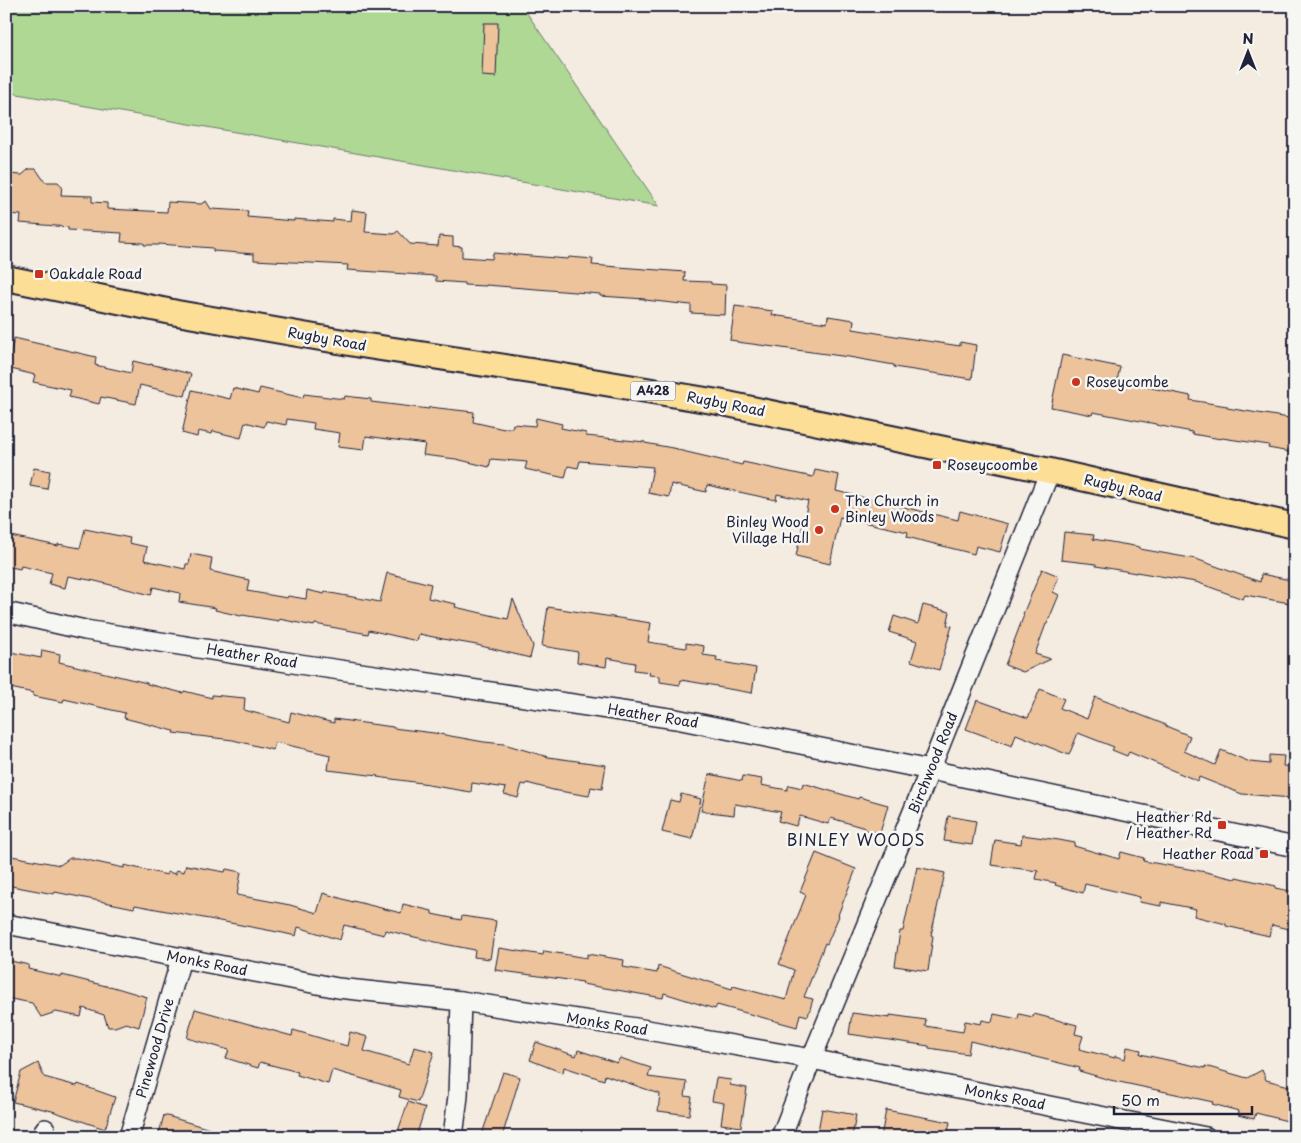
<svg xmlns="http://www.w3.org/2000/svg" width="1301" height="1143" viewBox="0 0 1301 1143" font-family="'Playpen Sans',sans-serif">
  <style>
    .green { fill: #afd895; stroke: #687d68 }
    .building { fill: #edc39c; stroke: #22223b }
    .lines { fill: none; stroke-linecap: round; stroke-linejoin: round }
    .minor-casing { stroke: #22223b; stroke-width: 22 }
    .major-casing { stroke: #22223b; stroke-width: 28 }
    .minor { stroke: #f6f6f2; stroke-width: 19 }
    .major { stroke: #fcde96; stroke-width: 24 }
    .poi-dot { fill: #c8321e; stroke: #f6f6f2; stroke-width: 2 }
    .labels { text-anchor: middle; stroke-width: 5; stroke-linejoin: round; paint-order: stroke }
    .shield { fill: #f6f6f2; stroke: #626272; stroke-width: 1 }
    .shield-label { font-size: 12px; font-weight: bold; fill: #22223b }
    .poi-label { font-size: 14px; fill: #22223b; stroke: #f6f6f2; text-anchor: start }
    .street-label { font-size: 14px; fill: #22223b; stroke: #f6f6f2 }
    .quarter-label { font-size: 16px; letter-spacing: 1px; fill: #22223b; stroke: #f6f6f2 }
  </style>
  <rect width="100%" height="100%" fill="#f4ece1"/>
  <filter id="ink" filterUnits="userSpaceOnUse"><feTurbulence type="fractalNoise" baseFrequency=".02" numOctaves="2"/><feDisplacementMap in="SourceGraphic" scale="10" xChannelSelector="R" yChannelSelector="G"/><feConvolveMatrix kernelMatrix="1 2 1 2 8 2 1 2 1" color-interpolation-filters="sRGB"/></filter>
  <g filter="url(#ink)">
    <path class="green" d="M6 6H522L659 206 6 92Z"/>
    <g class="building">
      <path d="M484 23H498L496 77 482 76Z"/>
      <path d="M29 169H36L45 182H58L62 186 61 195 92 196V202L107 203V209L167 212 168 202 201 204 206 201 211 209 248 211 247 217 294 221V219L333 222V219L351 221 352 210 367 212 365 232 394 234 398 231 410 244 438 246 439 236 453 237V246L462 247V257L492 259 493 253 568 259 569 257 593 259 592 265 685 272 684 281 711 282V284L726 285 725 315 691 313V305L645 300V299L600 296V294L486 285V286L464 285V283L436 281V276L347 270 348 265 254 260V254L213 251V248L159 244V245H144V243L121 242 122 233 68 230V227L20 223 21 215 6 214V193L8 174 22 175Z"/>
      <path d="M735 306 773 311 772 315 827 323 828 316 854 320 853 329 907 338 960 346V342L976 345 972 379 894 367V365L849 357 737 342V341L730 340Z"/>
      <path d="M14 338 96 357 95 365 131 373 133 361 150 365V364L191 374 185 396 140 385 136 404 101 397 99 404 69 397 71 390 33 382 35 375 7 368Z"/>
      <path d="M1062 355 1120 367 1117 381 1191 396 1190 400 1227 406V408L1295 419V453L1268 448 1269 445 1222 438 1221 439 1192 434V432L1156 425V424L1093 412 1092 415 1051 407Z"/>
      <path d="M233 388 258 394 260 388 303 398 304 394 344 399 345 396 371 399V402L429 409V407L474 412 473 422 504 429V428H512L513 424 535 426 536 418 562 424 561 428 586 433V436L645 442V443L678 449V450L742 465 743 462 813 477 815 470 839 475 836 491 958 520 960 511 1008 524 1000 552 976 546 974 554 907 537 908 532 840 517 830 564 796 556 808 501 777 494 776 500 707 485 706 492 671 484 669 497 648 493 653 467 580 461 578 468 568 466 565 478 525 469 527 462 491 459 489 467 456 459 423 455 425 444 366 436 364 450 338 447 340 433 313 429 314 423 287 419 286 425 266 421 264 427 245 422 241 438 213 431 212 434 198 431 197 437 182 433 192 390 230 399Z"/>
      <path d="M34 468 50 471 47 489 30 486Z"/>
      <path d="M85 529 130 538 129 543 147 547 144 560 185 569 186 564H189L191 554 212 558 210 571 249 580 247 591 287 598 288 596 306 599 307 590 324 594 325 592 380 602 387 573 431 584 428 598 456 604 455 607 508 619 513 599 533 646 530 658 477 645 448 640 419 634 417 641 369 630 368 634 315 624 314 626 279 619V621L242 615 241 616 215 610 216 608 179 602 180 593 153 587 151 595 95 581 68 576 65 588 49 584 52 573 21 566 20 569 6 566V535L58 546V544L80 548Z"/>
      <path d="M1064 532 1094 535 1093 539 1140 547V549L1196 559 1260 582 1261 574 1295 581V604L1245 595 1243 599 1196 582 1136 572V573L1096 566V564L1061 560Z"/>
      <path d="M1042 569 1059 576 1053 592 1059 595 1047 624H1046L1035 654 1051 659 1023 672 1005 665 1024 615 1023 614Z"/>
      <path d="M923 605 950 612 947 625 952 626 939 670 911 661 917 641 889 632 894 616 918 624Z"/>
      <path d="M548 607 651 623 648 642 686 648V643L704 646 703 655 717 657 716 661 756 668 752 693 717 687V686L681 680 680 685 660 682V676L649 675 650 672 634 670 635 663 607 658 606 667 577 662 578 652 542 646Z"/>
      <path d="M42 650 60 654 59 662 147 683V684L183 693 184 691 212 698V695L245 698 244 710 289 722 291 712 334 723V719L393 727V728L434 733 484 742 504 744 548 757 606 765 602 789 591 787 589 796 553 790 527 783 526 785 522 784 518 798 504 794 506 788 472 783 471 792 428 785 429 784 377 777 378 776 328 770 330 755 275 742 273 750 233 740 173 733 174 731 124 718 125 713 64 699 63 702 33 696V693L6 687V651L41 658Z"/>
      <path d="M1040 689 1064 699 1060 708 1087 719 1095 697 1166 725V726L1190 736 1184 751 1215 765 1221 750 1250 762 1269 764V755L1284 756 1283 766 1295 767 1292 798 1242 794 1199 777 1198 781 1129 752 1127 756 1112 750 1114 747 1078 733 1069 755 1016 734 1012 746 966 729 977 700 1028 718Z"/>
      <path d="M709 774 742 781 743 776 762 779 761 785 787 790 789 785 802 788 803 783 858 799 859 797 888 805 880 833 864 830 865 828 831 818 828 824 800 816 796 826 778 821 781 812 735 804 734 815 701 811Z"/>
      <path d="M681 794 701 799 692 839 662 832 670 800 679 802Z"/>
      <path d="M948 816 976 821 972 845 944 841Z"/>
      <path d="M1022 835 1059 840 1075 843 1074 846 1119 859 1121 852 1144 858 1143 861 1206 872 1235 879 1236 877 1249 880 1276 886 1275 888 1295 892V919L1292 930 1272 925 1269 936 1226 926V924L1194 916 1196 909 1161 902V906L1139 902 1140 897 1085 884 1083 893 1055 885 1056 883 1036 879 1038 871 991 865 995 840 1021 844Z"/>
      <path d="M816 853 856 869 838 915 839 916 827 944 825 943 804 997 813 999 808 1016 800 1014 797 1027 717 1005 715 1009 664 993 663 998 582 984 583 982 495 970 499 948 543 955 544 951 587 958V954L624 960 623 967 657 973 658 966 732 989 733 986 786 1000 794 970 779 964 806 895 800 892Z"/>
      <path d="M6 855 60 865 70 858H77L124 868V865L167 875V872L176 874V870L184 872 186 865 225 872 226 869 241 872 237 895 290 905 317 913 323 893 353 902V901L401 913 403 904 432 911V914L461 920 462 916 496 921 490 959 474 957 475 950 444 944 385 930 384 935 344 925 340 940 298 927 296 936 283 933 135 905 134 908 55 892 54 894 6 885Z"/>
      <path d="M917 867 945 873 931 935 933 936 928 971 895 966 900 931H903Z"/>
      <path d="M6 960 29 965 28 969 62 977V975L110 987V986L147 997 139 1027 126 1023 115 1027H108L104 1015 83 1008 81 1017 56 1012 41 1017 32 1003 6 998Z"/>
      <path d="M195 1009 292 1036 293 1030 347 1046 350 1032 368 1037 364 1051 409 1064 414 1047 434 1052 418 1102 399 1097 401 1090 332 1070 328 1084 297 1075 298 1072 260 1062 258 1068 226 1058 229 1050 187 1038Z"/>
      <path d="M852 1013 890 1018V1015L926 1020 925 1026 963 1032 965 1021 981 1024 982 1020 992 1022 994 1014 1018 1019 1019 1014 1033 1017 1034 1014 1077 1025 1075 1034 1083 1036 1079 1049 1115 1058V1056L1125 1059 1127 1047 1141 1050 1140 1054 1205 1068V1066L1247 1078 1262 1070 1266 1080 1293 1087 1290 1098 1295 1099V1123L1256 1113 1254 1119 1238 1115 1239 1111 1212 1104 1213 1102 1110 1080 1079 1071 1080 1068 970 1041 968 1054 929 1048V1046L849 1034Z"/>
      <path d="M536 1042 576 1056 578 1050 617 1063 620 1058 651 1068 648 1077 687 1082 685 1096 692 1097 689 1115 658 1111 660 1094 605 1075 604 1080 564 1067 563 1073 530 1060Z"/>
      <path d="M38 1063 44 1077 77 1086 78 1084 115 1097 105 1129 52 1111 13 1102 21 1072Z"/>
      <path d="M503 1072 520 1077 502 1137H481Z"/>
      <path d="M716 1078 731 1080 730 1085 747 1088 741 1127 721 1124 724 1103 712 1101Z"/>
      <path d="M408 1102 425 1108 416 1137H396Z"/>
      <path d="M822 1109 856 1115 852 1137H847L818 1131Z"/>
      <path d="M886 1110 950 1122 947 1137H881Z"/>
      <path d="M164 1115 223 1133V1137H158Z"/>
    </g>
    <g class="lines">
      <g class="minor-casing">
        <g id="minor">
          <path d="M6 612 85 630 299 664 676 719 930 770 1295 847"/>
          <path d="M6 924 338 988 461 1001 636 1028 801 1057 1206 1137"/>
          <path d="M42 1137 45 1129"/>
          <path d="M129 1137 181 959"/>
          <path d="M453 1137 458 1096 461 1001"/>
          <path d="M781 1137 811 1060 930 770 1050 471"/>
        </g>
      </g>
      <g class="major-casing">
        <path id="major" d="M6 278 177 313 361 345 557 375 718 402 1050 471 1295 526"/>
      </g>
      <use href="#minor" class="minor"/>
      <use href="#major" class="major"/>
    </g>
  </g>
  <g class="poi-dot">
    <rect x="34" y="269" width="10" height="10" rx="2.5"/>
    <circle cx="1076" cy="382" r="5"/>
    <rect x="932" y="460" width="10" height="10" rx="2.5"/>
    <circle cx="835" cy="509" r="5"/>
    <circle cx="819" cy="530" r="5"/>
    <rect x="1217" y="820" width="10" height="10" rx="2.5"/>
    <rect x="1259" y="849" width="10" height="10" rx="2.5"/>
  </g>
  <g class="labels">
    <rect class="shield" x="630.5" y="381.5" width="45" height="19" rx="4"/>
    <g class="shield-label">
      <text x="653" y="395">A428</text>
    </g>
    <g class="poi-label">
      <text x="49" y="279">Oakdale Road</text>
      <text x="1086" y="387">Roseycombe</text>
      <text x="947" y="470">Roseycoombe</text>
      <text x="845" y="506">The Church in<tspan x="845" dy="16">Binley Woods</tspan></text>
      <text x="809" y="527" text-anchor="end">Binley Wood<tspan x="809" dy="16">Village Hall</tspan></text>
      <text x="1212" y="822" text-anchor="end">Heather Rd<tspan x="1212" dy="16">/ Heather Rd</tspan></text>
      <text x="1254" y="859" text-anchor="end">Heather Road</text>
    </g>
    <g class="street-label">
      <text transform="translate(327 339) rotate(10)" y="5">Rugby Road</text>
      <text transform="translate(726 404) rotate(11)" y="5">Rugby Road</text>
      <text transform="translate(1123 488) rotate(13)" y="5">Rugby Road</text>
      <text transform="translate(252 656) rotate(9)" y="5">Heather Road</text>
      <text transform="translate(653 716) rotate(9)" y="5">Heather Road</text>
      <text transform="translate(933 763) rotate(-68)" y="5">Birchwood Road</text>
      <text transform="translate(207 963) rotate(11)" y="5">Monks Road</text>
      <text transform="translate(607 1024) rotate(9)" y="5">Monks Road</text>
      <text transform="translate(155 1048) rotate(-74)" y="5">Pinewood Drive</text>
      <text transform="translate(1005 1097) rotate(11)" y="5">Monks Road</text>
    </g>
    <g class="quarter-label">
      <text x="856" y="846">BINLEY WOODS</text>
    </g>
  </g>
  <rect width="1301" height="1143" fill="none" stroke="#f6f6f2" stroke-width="25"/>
  <rect x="12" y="12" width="1276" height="1118" fill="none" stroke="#22223b" stroke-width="2" filter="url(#ink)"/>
  <g transform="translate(1248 52)" stroke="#f6f6f2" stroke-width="4" paint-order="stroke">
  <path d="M0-4L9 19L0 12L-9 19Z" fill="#22223b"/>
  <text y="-8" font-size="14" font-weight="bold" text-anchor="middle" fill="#22223b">N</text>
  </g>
  <path d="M1114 1106v8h138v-8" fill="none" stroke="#22223b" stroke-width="2.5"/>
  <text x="1121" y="1106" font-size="15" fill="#22223b" stroke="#f6f6f2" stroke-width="4" paint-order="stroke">50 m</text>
</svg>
